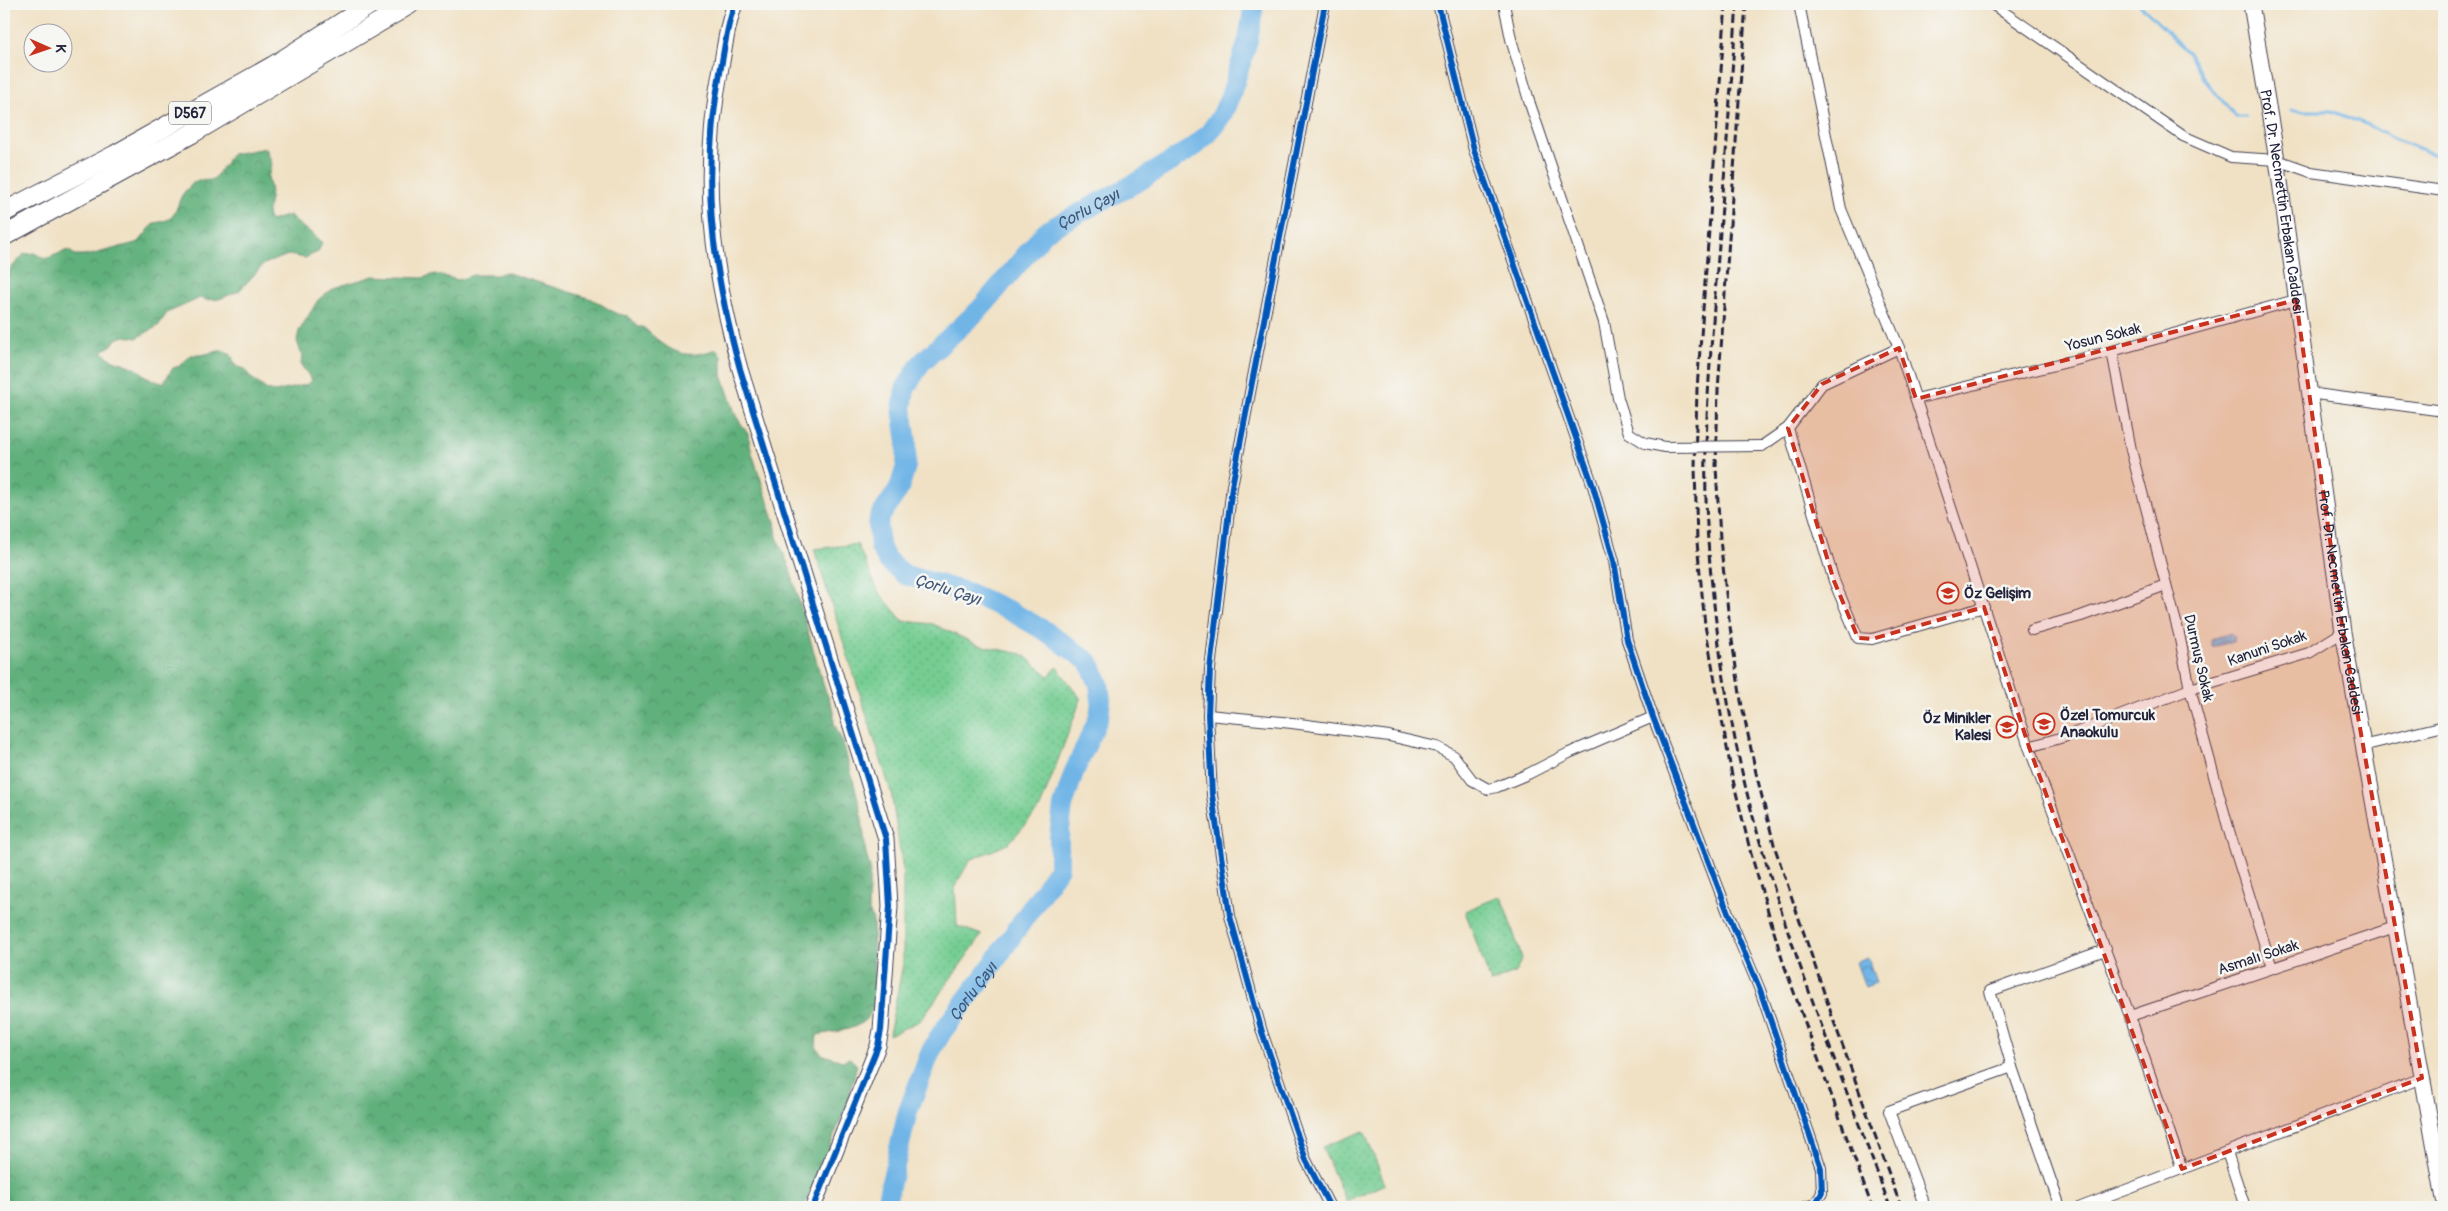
<svg xmlns="http://www.w3.org/2000/svg" width="2448" height="1211" viewBox="0 0 2448 1211" font-family="Pangolin,sans-serif">
  <style>
    .grass { fill: url(#grass-dots); stroke: #4c7866 }
    .forest { fill: url(#forest-crowns); stroke: #41695c }
    .water { fill: url(#water-waves); stroke: #4a6c91 }
    .lines { fill: none; stroke-linecap: round; stroke-linejoin: round }
    .stream { stroke: #71b5e7; stroke-width: 3 }
    .river { stroke: #71b5e7; stroke-width: 20 }
    .street-casing { stroke: #413f50; stroke-width: 12 }
    .secondary-casing { stroke: #413f50; stroke-width: 17 }
    .highway-casing { stroke: #413f50; stroke-width: 21 }
    .street { stroke: #fff; stroke-width: 10 }
    .secondary { stroke: #fff; stroke-width: 15 }
    .highway { stroke: #fff; stroke-width: 19 }
    .rail { stroke: #22223b; stroke-width: 3; stroke-dasharray: 8 4; stroke-linecap: butt }
    .street-bridge-casing { stroke: #413f50; stroke-width: 12; stroke-linecap: butt }
    .street-bridge { stroke: #fff; stroke-width: 10 }
    .cycleway-casing { stroke: #f6f6f2; stroke-width: 9 }
    .cycleway { stroke: #0057b8; stroke-width: 6 }
    .marked { fill: #c8321e; fill-opacity: 0.2; stroke: #c8321e; stroke-width: 4; stroke-dasharray: 10 6; stroke-linejoin: round }
    .labels { text-anchor: middle; stroke-width: 5; stroke-linejoin: round; paint-order: stroke }
    .shield { fill: #f6f6f2; stroke: #626272; stroke-width: 1 }
    .shield-label { font-size: 14px; font-weight: bold; fill: #22223b }
    .street-label { font-size: 15px; fill: #22223b; stroke: #f6f6f2 }
    .poi-label { font-size: 15px; font-weight: bold; fill: #22223b; stroke: #f6f6f2; text-anchor: start }
    .water-label { font-size: 16px; font-style: italic; fill: #3e5577; stroke: #f6f6f2 }
  </style>
  <defs>
    <pattern id="grass-dots" width="8" height="8" patternUnits="userSpaceOnUse" patternTransform="scale(1.25)"><rect width="8" height="8" fill="#75cd92"/><path d="M2 2h.1M6 6h.1" fill="none" stroke="#65b07f" stroke-width="1.8" stroke-linecap="round"/></pattern>
    <pattern id="forest-crowns" width="20" height="18" patternUnits="userSpaceOnUse" patternTransform="scale(1.25)"><rect width="20" height="18" fill="#60b07c"/><path d="M2 6a3 3 0 1 1 6 0M12 15a3 3 0 1 1 6 0" fill="none" stroke="#4f8f67"/></pattern>
    <pattern id="water-waves" width="16" height="10" patternUnits="userSpaceOnUse" patternTransform="scale(1.25)"><rect width="16" height="10" fill="#71b5e7"/><path d="M0 5q4-4 8 0t8 0" fill="none" stroke="#5c93bc"/></pattern>
  </defs>
  <rect width="100%" height="100%" fill="#f6f6f2"/>
  <filter id="ink" filterUnits="userSpaceOnUse"><feTurbulence type="fractalNoise" baseFrequency=".02" numOctaves="2"/><feDisplacementMap in="SourceGraphic" scale="10" xChannelSelector="R" yChannelSelector="G"/><feConvolveMatrix kernelMatrix="1 2 1 2 8 2 1 2 1" color-interpolation-filters="sRGB"/></filter>
  <filter id="wash" filterUnits="userSpaceOnUse"><feTurbulence type="fractalNoise" baseFrequency=".0096" numOctaves="4" result="noise"/><feDisplacementMap in="SourceGraphic" scale="20" xChannelSelector="R" yChannelSelector="G"/><feGaussianBlur stdDeviation="1.12" result="paint"/><feColorMatrix in="noise" values="0 0 0 0 0 0 0 0 0 0 0 0 0 0 0 0 0 1.4 0 .05"/><feComposite in="paint" operator="in"/></filter>
  <g filter="url(#wash)">
    <rect width="100%" height="100%" fill="#f0e1c4"/>
    <g class="grass">
      <path d="M857 544 878 591 903 621 933 624 978 645 1022 654 1049 676 1057 667 1081 699 1040 808 1008 844 970 860 955 886 957 926 982 935 920 1021 889 1035 903 964V870L891 792 814 549Z"/>
      <path d="M1501 896 1522 958 1516 972 1491 983 1465 911Z"/>
      <path d="M1364 1131 1385 1184 1346 1201 1322 1147Z"/>
    </g>
    <path class="forest" d="M266 148 272 164 268 177 271 192 267 215 270 221 290 215C299 228 313 231 322 243L318 252 305 258 288 255 275 260 264 264 239 291 219 299 206 300 200 298 167 313 158 326 137 338 125 336 116 339 112 345 102 351C113 363 117 360 131 366 145 372 146 380 163 383L173 368 180 366 191 355H201L223 350 231 355 236 366 245 369 250 377 267 390 275 392 308 384 312 380 301 365 302 356 297 341 299 331 318 300 333 288 374 276 422 278 435 274 458 280 473 275H497L505 272 592 299 617 314 628 316 638 327H643C669 350 681 362 716 349L722 356V375L736 416 748 434 752 453 775 522 777 537 790 569 824 687 834 711V723L843 743 861 810 866 854 870 868 868 908 873 921 874 1005C865 1032 840 1030 817 1035L816 1046 821 1054 842 1061 850 1058 857 1065 845 1110 804 1207H4V276L24 254 34 253 45 259 68 250 75 255H90L139 242 154 223C176 220 174 214 181 197 184 191 191 186 195 181L213 180 232 154Z"/>
    <g class="water">
      <path d="M2230 633 2234 636 2233 642 2212 647V639Z"/>
      <path d="M1868 958 1876 983 1865 987 1856 962Z"/>
    </g>
    <g class="lines">
      <g class="stream">
        <path d="M2139 4 2189 53 2204 79 2236 117H2246"/>
        <path d="M2292 111H2331L2368 125 2393 139 2444 158"/>
      </g>
      <path class="river" id="s1" d="M885 1207 908 1111 931 1051 942 1032 993 964 1059 868V838L1063 806 1074 772 1099 717 1101 700 1099 684 1089 662 1047 632 1010 611 969 593 905 575 887 560 880 547 878 526 879 518 899 489 906 466 907 442 902 408 905 389 921 363 981 308 1046 231 1141 180 1191 149 1209 133 1222 115 1231 94 1248 40 1254 4"/>
    </g>
  </g>
  <g filter="url(#ink)">
    <g class="lines">
      <g class="street-casing">
        <g id="street">
          <path d="M1325 4 1232 486 1210 669 1208 715 1212 795 1230 916 1262 1032 1306 1160 1330 1207"/>
          <path d="M1438 4 1474 150 1593 486 1614 561 1627 640 1653 717 1732 923 1760 990 1821 1168 1822 1193 1815 1204 1805 1207"/>
          <path d="M1504 4 1511 39 1530 104 1604 322 1618 398 1629 433 1645 443 1665 447"/>
          <path d="M1799 4 1841 209 1899 348 2029 747 2130 1016 2182 1169"/>
          <path d="M1992 4 2183 136 2231 157 2277 160 2311 172 2444 191"/>
          <path d="M2112 351 2131 450 2179 634 2190 689 2230 834 2272 968"/>
          <path d="M2308 393 2444 411"/>
          <path d="M1916 399 2112 351 2296 300"/>
          <path d="M1788 428 1834 581 1858 638 1872 639 1984 607"/>
          <path d="M1762 446 1788 428 1822 384 1899 348"/>
          <path d="M2032 630 2081 616 2166 585"/>
          <path d="M1208 715 1292 723 1389 736 1437 747 1454 756 1472 780 1488 789 1497 787 1528 774 1569 753 1653 717"/>
          <path d="M2362 746 2444 726"/>
          <path d="M2029 747 2067 736 2190 689 2309 653 2343 632"/>
          <path d="M2130 1016 2395 927"/>
          <path d="M2012 1067 2060 1207"/>
          <path d="M2227 1152 2245 1207"/>
          <path d="M1925 1207 1889 1111 2012 1067 1990 991 2105 950"/>
          <path d="M2081 1207 2422 1078"/>
        </g>
      </g>
      <g class="secondary-casing">
        <g id="secondary">
          <path d="M735 4C727 24 725 46 721 67 700 176 711 263 740 369L886 839 890 906 881 1030 878 1046 813 1207"/>
          <path id="s2" d="M2251 4 2277 160 2343 632 2444 1199"/>
        </g>
      </g>
      <g class="highway-casing">
        <g id="highway">
          <path d="M4 212 115 155 273 66 371 4"/>
          <path d="M4 236 191 134 410 4"/>
        </g>
      </g>
      <use href="#street" class="street"/>
      <use href="#secondary" class="secondary"/>
      <use href="#highway" class="highway"/>
      <g class="rail">
        <path d="M1726 4 1697 389 1695 467 1697 542 1705 625 1732 776 1751 854 1783 962 1872 1207"/>
        <path d="M1737 4C1730 100 1723 197 1715 294 1709 376 1702 459 1708 541 1716 645 1733 752 1763 852 1798 972 1847 1090 1890 1207"/>
        <path d="M1746 4 1718 390 1716 466 1720 539 1729 620 1741 701 1756 773 1775 848 1833 1019 1901 1207"/>
      </g>
      <g class="street-bridge-casing">
        <path id="street-bridge" d="M1665 447 1762 446"/>
      </g>
      <use href="#street-bridge" class="street-bridge"/>
      <g class="cycleway-casing">
        <g id="cycleway">
          <path d="M735 4C727 24 725 46 721 67 700 176 711 263 740 369L886 839 890 906 881 1030 878 1046 813 1207"/>
          <path d="M1325 4 1232 486 1210 669 1208 715 1212 795 1230 916 1262 1032 1306 1160 1330 1207"/>
          <path d="M1438 4 1474 150 1593 486 1614 561 1627 640 1653 717 1732 923 1760 990 1821 1168 1822 1193 1815 1204 1805 1207"/>
        </g>
      </g>
      <use href="#cycleway" class="cycleway"/>
    </g>
  </g>
  <path class="marked" d="M2296 300 2343 632 2422 1078 2182 1169 2029 747 1984 607 1872 639 1858 638 1834 581 1788 428 1822 384 1899 348 1916 399Z"/>
  <defs>
    <g id="school-ring" transform="scale(1.125)"><circle r="9.5" fill="#f6f6f2" stroke="#c8321e" stroke-width="1.5"/><path d="M0-5L7-2L0 1L-7-2ZM-4 1L0 2.5L4 1V4Q0 6-4 4Z" fill="#c8321e"/></g>
  </defs>
  <g fill-rule="evenodd">
    <use href="#school-ring" x="1948" y="593"/>
    <use href="#school-ring" x="2044" y="724"/>
    <use href="#school-ring" x="2007" y="727"/>
  </g>
  <g class="labels">
    <rect class="shield" x="169" y="101.5" width="42" height="23" rx="4"/>
    <g class="shield-label">
      <text x="190" y="118">D567</text>
    </g>
    <g class="street-label">
      <text dy="5" stroke="none"><textPath href="#s2" startOffset="200">Prof. Dr. Necmettin Erbakan Caddesi</textPath></text>
      <text transform="translate(2103 337) rotate(-14)" y="5">Yosun Sokak</text>
      <text dy="5" stroke="none"><textPath href="#s2" startOffset="605">Prof. Dr. Necmettin Erbakan Caddesi</textPath></text>
      <text transform="translate(2267 648) rotate(-19)" y="5">Kanuni Sokak</text>
      <text transform="translate(2199 658) rotate(77)" y="5">Durmuş Sokak</text>
      <text transform="translate(2258 957) rotate(-18)" y="5">Asmalı Sokak</text>
    </g>
    <g class="poi-label">
      <text x="1964" y="598">Öz Gelişim</text>
      <text x="2060" y="720">Özel Tomurcuk<tspan x="2060" dy="17">Anaokulu</tspan></text>
      <text x="1991" y="723" text-anchor="end">Öz Minikler<tspan x="1991" dy="17">Kalesi</tspan></text>
    </g>
    <g class="water-label">
      <text dy="6" stroke="none"><textPath href="#s1" startOffset="1272">Çorlu Çayı</textPath></text>
      <text transform="translate(948 589) rotate(18)" y="6">Çorlu Çayı</text>
      <text dy="6" stroke="none"><textPath href="#s1" startOffset="236">Çorlu Çayı</textPath></text>
    </g>
  </g>
  <rect width="2448" height="1211" fill="none" stroke="#f6f6f2" stroke-width="20"/>
  <g transform="translate(48 48) rotate(92)"><circle r="24" fill="#f6f6f2" stroke="#a1a1a9"/>
  <path d="M0-4L9 19L0 12L-9 19Z" fill="#c8321e"/>
  <text y="-8" font-size="14" font-weight="bold" text-anchor="middle" fill="#22223b">K</text>
  </g>
</svg>
